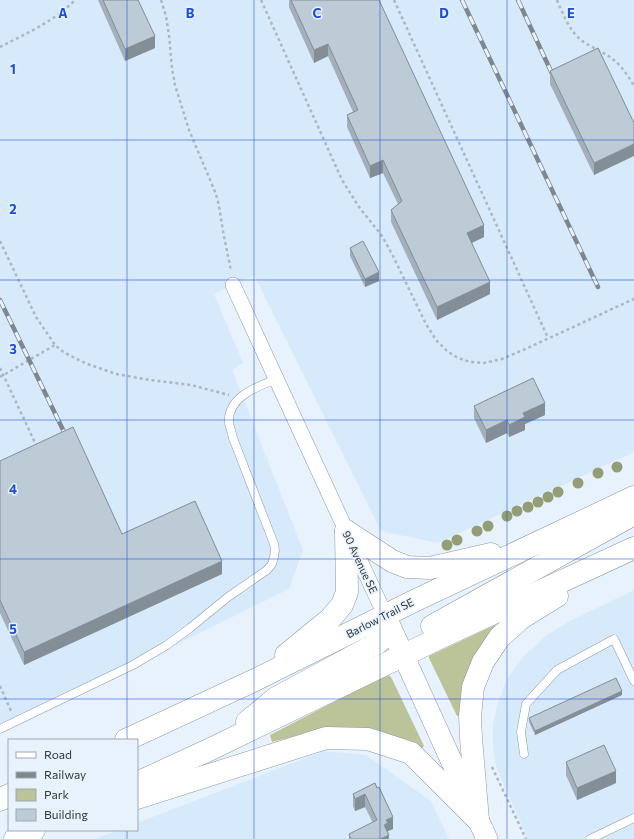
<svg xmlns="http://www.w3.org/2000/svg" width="634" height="839" viewBox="0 0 634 839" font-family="Commissioner,sans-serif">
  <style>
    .built { fill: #d6eafc }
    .green { fill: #bbc399 }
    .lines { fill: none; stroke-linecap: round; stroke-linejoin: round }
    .lane-casing { stroke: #8c99a4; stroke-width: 9 }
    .street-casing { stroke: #8c99a4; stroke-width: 16 }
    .secondary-casing { stroke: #8c99a4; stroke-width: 22 }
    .primary-casing { stroke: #8c99a4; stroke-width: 23 }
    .path { stroke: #aeb7c0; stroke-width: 2.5; stroke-dasharray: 3 3; stroke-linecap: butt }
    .lane { stroke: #fff; stroke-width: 8 }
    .street { stroke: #fff; stroke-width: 15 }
    .secondary { stroke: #fff; stroke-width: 21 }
    .primary { stroke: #fff; stroke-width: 22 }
    .rail-casing { stroke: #7f878e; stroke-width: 4.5 }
    .rail { stroke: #e7f2fc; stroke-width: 3; stroke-dasharray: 9; stroke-linecap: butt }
    .tree { fill: #939e77 }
    .wall { fill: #a3afb9 }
    .shaded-wall { fill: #848e96 }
    .building { fill: #bdcbd7; stroke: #848e96 }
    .grid { fill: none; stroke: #1d4ed8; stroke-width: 1; stroke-opacity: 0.55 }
    .labels { text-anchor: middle; stroke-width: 3; stroke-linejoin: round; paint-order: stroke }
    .street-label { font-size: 11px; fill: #33393e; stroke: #e7f2fc }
    .grid-label { font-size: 13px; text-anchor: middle; font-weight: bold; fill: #1d4ed8; stroke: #e7f2fc; stroke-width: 3; stroke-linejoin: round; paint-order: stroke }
  </style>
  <rect width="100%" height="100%" fill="#e7f2fc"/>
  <g class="built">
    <path d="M0 0H634V452L438 543 381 531 254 275 214 294 243 363 232 370 303 550 289 589 0 732Z"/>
    <path d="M634 590V839H528L503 784 495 763 493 746V725L497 706 507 679 523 657 546 636 568 622Z"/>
    <path d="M324 751 366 755 431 801 449 839H95L119 830H137V823Z"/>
  </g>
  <g class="green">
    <path d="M495 625 498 631 464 715 457 716 429 658V656Z"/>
    <path d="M388 675 390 676 392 679 424 746 418 752 318 731 295 736 272 742 270 735 384 676Z"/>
  </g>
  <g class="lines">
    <g class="lane-casing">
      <g id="lane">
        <path d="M0 729 133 665 167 645 190 628 228 597 267 570 272 564 274 557 275 550 274 544 233 438C232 433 230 428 229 423 227 397 257 387 276 379"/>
        <path d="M524 754 521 732 526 704 557 670 614 639 634 681"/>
        <path d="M590 839 634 818"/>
      </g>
    </g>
    <g class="street-casing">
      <path id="street" d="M233 285 385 615"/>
    </g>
    <g class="secondary-casing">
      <path id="secondary" d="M385 615 487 839"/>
    </g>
    <g class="primary-casing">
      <g id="primary">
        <path d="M346 531 392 561 407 567 430 568 491 554"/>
        <path d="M432 626 634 514"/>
        <path d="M286 655 330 619 342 605 347 592 346 531"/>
        <path d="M247 722 276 698 376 644 386 635 385 615"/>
        <path d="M126 740 255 680 414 601 634 497"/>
        <path d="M137 783 213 748 437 639 634 548"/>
        <path d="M137 798 326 738 368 739 411 753 478 820"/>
        <path d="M0 800 9 795"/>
        <path d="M478 820 471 738 470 716 473 687 483 662 499 638 520 619 557 596"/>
        <path d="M15 839 34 830"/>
      </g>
    </g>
    <g class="path">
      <path d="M161 0 166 16 169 35 172 68 175 85 189 130 216 194 219 206 223 231 231 271"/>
      <path d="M261 0 342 180 359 207 382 236 392 254 426 324 436 340 447 351 458 358 470 362 484 363 502 359 523 350 634 299"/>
      <path d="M394 0 548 338"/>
      <path d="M557 0C563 14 569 30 581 40 590 47 601 51 610 57 620 64 628 75 634 86"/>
      <path d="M0 47C25 34 55 21 75 0"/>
      <path d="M0 241 36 317 55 345 62 351 69 355 85 363 116 374 150 380 191 385 229 395"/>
      <path d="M0 368 37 447"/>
      <path d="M0 377 55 345"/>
      <path d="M0 686 11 711"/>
      <path d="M492 767 526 839"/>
    </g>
    <use href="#lane" class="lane"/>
    <use href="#street" class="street"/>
    <use href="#secondary" class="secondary"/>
    <use href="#primary" class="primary"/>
    <g class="rail-casing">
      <g id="rail">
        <path d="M462 0 598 287"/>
        <path d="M518 0 555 80"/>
        <path d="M0 300 66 436"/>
      </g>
    </g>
    <use href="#rail" class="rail"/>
  </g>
  <g class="tree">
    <circle cx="617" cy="467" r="5.5"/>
    <circle cx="598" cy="473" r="5.5"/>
    <circle cx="578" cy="483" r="5.5"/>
    <circle cx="558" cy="492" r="5.5"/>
    <circle cx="548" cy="497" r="5.5"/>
    <circle cx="538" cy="502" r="5.5"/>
    <circle cx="528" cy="507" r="5.5"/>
    <circle cx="517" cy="511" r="5.5"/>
    <circle cx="507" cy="516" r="5.5"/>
    <circle cx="488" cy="526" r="5.5"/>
    <circle cx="477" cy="531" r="5.5"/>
    <circle cx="457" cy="540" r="5.5"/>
    <circle cx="447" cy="545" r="5.5"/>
  </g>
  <g class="wall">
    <path d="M98 0H138L155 48 125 61Z"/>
    <path d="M289 0H379L484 237 472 243 490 294 437 320 391 222V210L398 204 383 173 370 178 347 127V115L353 112 328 56 314 63 289 7Z"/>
    <path d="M550 71 634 123 594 175 550 84Z"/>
    <path d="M350 248 379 281 365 287 350 256Z"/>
    <path d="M474 406 545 415 525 424V430L509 437 507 433 486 443 474 418Z"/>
    <path d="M0 461 122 534 222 574 24 665 0 613Z"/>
    <path d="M622 695 535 735 529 722V718Z"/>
    <path d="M566 762 616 783 577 800 566 775Z"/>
    <path d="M375 783 393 829 388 831 389 839H349V834L373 823 365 807 355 811 353 806V794Z"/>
  </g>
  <g class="shaded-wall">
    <path d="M155 36V48L125 61V49Z"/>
    <path d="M328 44V56L314 63V50Z"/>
    <path d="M634 144V156L594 175V163Z"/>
    <path d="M383 160V173L370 178V166Z"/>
    <path d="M484 225V237L467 245V233Z"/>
    <path d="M379 272V281L365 287V279Z"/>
    <path d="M490 282V294L437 320V307Z"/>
    <path d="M545 403V415L525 424V430L509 437V425L523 413Z"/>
    <path d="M507 420V433L486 443V430Z"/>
    <path d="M222 561V574L24 665V652Z"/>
    <path d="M622 691V695L535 735V731Z"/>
    <path d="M616 771V783L577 800V788Z"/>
    <path d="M365 794V807L355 811V799Z"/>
    <path d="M393 817V829L388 831V835H389V839H380L386 820Z"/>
  </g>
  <g class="building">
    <path d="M103 0H138L155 36 125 49Z"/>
    <path d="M291 0H379L484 225 467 233 490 282 437 307 391 210 402 201 383 160 370 166 347 115 358 110 328 44 314 50Z"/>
    <path d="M598 48 634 123V144L594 163 550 71Z"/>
    <path d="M363 241 379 272 365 279 350 248Z"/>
    <path d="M533 378 545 403 523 413 525 417 509 425 507 420 486 430 474 406Z"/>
    <path d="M73 427 122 534 195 501 222 561 24 652 0 600V461Z"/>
    <path d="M616 678 622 691 535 731 529 718Z"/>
    <path d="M604 745 616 771 577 788 566 762Z"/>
    <path d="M375 783 377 788 379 787 393 817 386 820 388 823 384 825 389 835 380 839H351L349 834 377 820 365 794 355 799 353 794Z"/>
  </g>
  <path class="grid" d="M127 0V740M254 0V839M380 0V839M507 0V839M0 140H634M0 280H634M0 420H634M0 559H634M0 699H634M127 830V839"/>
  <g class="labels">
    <g class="street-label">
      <text transform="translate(360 562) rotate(65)" y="4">90 Avenue SE</text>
      <text transform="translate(380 618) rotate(-27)" y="4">Barlow Trail SE</text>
    </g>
  </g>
  <g class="grid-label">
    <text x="63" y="18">A</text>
    <text x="190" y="18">B</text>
    <text x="317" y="18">C</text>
    <text x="444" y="18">D</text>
    <text x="571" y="18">E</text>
    <text x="13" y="74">1</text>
    <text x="13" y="214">2</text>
    <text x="13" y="354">3</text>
    <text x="13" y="494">4</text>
    <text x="13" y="634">5</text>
  </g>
  <rect x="8" y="739" width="130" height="92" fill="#e7f2fc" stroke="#9fa8b0"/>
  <rect x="16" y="752" width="20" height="6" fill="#ffffff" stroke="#9fa8b0"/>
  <text x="44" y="759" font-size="12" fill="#33393e">Road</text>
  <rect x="16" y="772" width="20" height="6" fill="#7f878e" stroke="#9fa8b0"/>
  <text x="44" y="779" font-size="12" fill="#33393e">Railway</text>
  <rect x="16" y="789" width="20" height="12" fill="#bbc399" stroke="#9fa8b0"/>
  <text x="44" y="799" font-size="12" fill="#33393e">Park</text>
  <rect x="16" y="809" width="20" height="12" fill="#bdcbd7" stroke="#9fa8b0"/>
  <text x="44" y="819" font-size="12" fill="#33393e">Building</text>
</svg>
